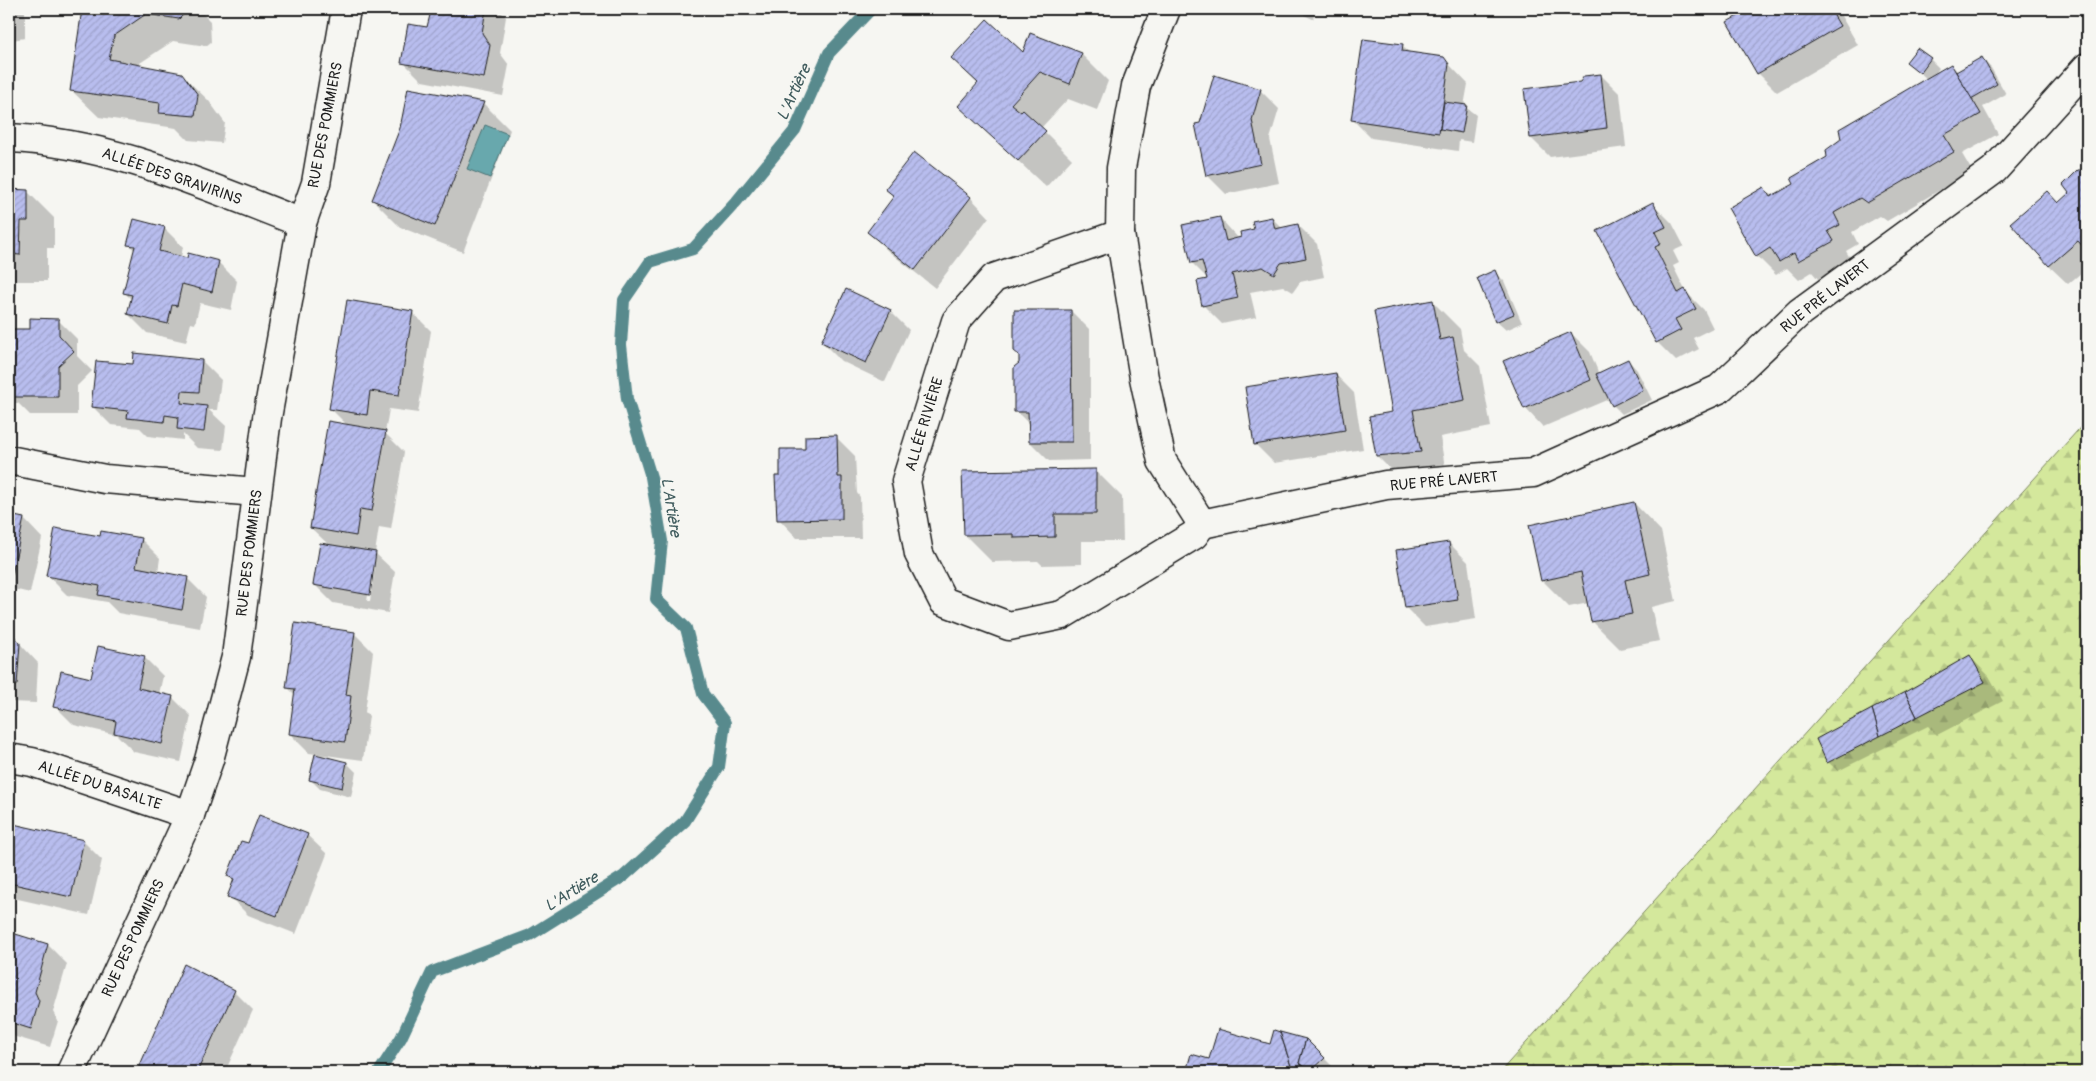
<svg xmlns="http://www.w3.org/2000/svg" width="2096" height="1081" viewBox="0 0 2096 1081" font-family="Pangolin,sans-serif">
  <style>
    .forest { fill: url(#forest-firs); stroke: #78825c }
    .water { fill: #82d3d9; stroke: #598a8d }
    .shadow { fill: #0003; fill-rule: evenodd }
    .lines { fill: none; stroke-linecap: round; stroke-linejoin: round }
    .stream { stroke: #598a8d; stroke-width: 12 }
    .building { fill: url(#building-hatch); stroke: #1c1c1c }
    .minor-casing { stroke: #1c1c1c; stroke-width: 31 }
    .minor { stroke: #f6f6f2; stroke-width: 28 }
    .labels { text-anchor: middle; stroke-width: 4; stroke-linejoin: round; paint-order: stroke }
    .street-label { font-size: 15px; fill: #1c1c1c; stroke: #f6f6f2 }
    .water-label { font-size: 16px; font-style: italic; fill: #405c5e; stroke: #f6f6f2 }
  </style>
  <defs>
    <pattern id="forest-firs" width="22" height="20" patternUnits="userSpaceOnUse" patternTransform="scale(1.25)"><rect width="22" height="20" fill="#d4e89c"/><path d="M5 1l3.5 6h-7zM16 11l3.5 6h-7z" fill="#b5c686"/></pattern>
    <pattern id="building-hatch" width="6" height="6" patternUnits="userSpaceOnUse" patternTransform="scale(1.25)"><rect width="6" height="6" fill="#b8bdee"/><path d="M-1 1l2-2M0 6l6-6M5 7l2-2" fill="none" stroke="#9ea2cc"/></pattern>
  </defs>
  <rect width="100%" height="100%" fill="#f6f6f2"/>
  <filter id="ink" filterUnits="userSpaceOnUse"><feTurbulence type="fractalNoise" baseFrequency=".02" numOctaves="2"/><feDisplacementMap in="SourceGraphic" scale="10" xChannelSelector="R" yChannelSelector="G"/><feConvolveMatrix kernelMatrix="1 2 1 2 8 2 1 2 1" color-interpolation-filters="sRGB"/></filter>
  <g filter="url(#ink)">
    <path class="forest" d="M2087 420V1072H1500Z"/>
    <path class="water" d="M485 125 508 134 490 178 467 169Z"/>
    <g class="shadow">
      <path d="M9 9H25V38L12 40V108H9Z"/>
      <path d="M83 9H198L210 21 211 42 206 46 173 41 140 63V66L181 74 209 101 225 123 222 143 188 140 176 128 99 117 71 90Z"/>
      <path d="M427 9H498L506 17 500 53 509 65 503 96 422 81 403 62 428 28 431 15Z"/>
      <path d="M1290 9H1316L1313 19Z"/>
      <path d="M1753 9H1837L1858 45 1777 92 1758 73 1729 22Z"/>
      <path d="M1402 46 1410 53 1443 58 1468 84 1464 106 1476 115 1472 142 1459 140 1458 151 1371 138 1352 119Z"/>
      <path d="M1024 54H1081L1108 81 1097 110 1068 99 1041 128 1072 159 1046 187 959 106 979 85 952 58Z"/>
      <path d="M1930 59 1939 68 1934 75 1951 65 1958 72 1982 59 1991 68 2006 94 1983 107 1998 134 1962 154 1972 171 1887 221 1880 216 1852 232 1858 244 1846 251 1851 260 1818 279 1812 272 1799 280 1787 268 1776 275 1757 256 1764 188 1773 197 1796 184 1927 79 1908 62Z"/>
      <path d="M1601 75 1620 94 1626 147 1550 157 1531 138Z"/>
      <path d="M1260 90 1279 109 1270 139 1279 183 1226 194 1207 175 1201 124Z"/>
      <path d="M483 103 510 130 463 252 400 227 373 200Z"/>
      <path d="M914 154 971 198 989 217 935 288 888 251 869 232 895 198 886 189Z"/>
      <path d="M2078 171H2087V268L2068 284 2049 266 2058 204 2071 193Z"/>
      <path d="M9 191H27L54 218V248H47V281H9Z"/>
      <path d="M1653 204 1672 223 1684 246 1673 251 1679 263 1673 266 1686 292 1704 310 1713 328 1693 338 1699 349 1676 361 1657 342Z"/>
      <path d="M1220 218 1239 239 1272 218 1283 229 1298 225 1317 244 1324 277 1300 282 1293 292 1283 286 1250 292 1256 317 1222 324 1204 306 1208 279 1192 263Z"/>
      <path d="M164 228 183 247 181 257 218 262 237 281 231 310 200 303 195 324 191 323 186 342 147 333 128 314 132 300 125 293 135 251 129 244Z"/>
      <path d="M1495 272 1504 281 1522 323 1506 330 1496 321Z"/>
      <path d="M1432 301 1460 329 1464 350 1480 366 1491 427 1440 437 1447 479 1404 483 1377 456 1394 413Z"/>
      <path d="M890 311 909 330 885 382 841 361 822 342Z"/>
      <path d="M1071 311 1090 330V460L1049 461 1030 442V425L1016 411 1020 355Z"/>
      <path d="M412 312 431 331 418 413 389 409 385 433 404 452 391 529 379 527 375 553 395 572 388 613 333 603 314 584 329 545 311 528 348 426 331 409ZM373 567H375L370 601H367Z"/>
      <path d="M58 320 77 339V356L92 371 77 386V415H30L18 403H9V340Z"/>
      <path d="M1571 333 1590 352 1599 374 1628 360 1637 370 1652 400 1622 414 1613 405 1609 399 1543 427 1525 408Z"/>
      <path d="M202 361 221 380 217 410H209L226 426 223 450 197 448 183 434V440L148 436 140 428 111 425 92 406 134 366Z"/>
      <path d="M1335 374 1354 393 1363 449 1274 463 1255 444Z"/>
      <path d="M836 437 855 456 857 493 860 497 861 538H797L779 519 806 450Z"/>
      <path d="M1095 470 1122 497 1123 541H1082V564L1042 565 1038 561 992 562 965 535Z"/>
      <path d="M1634 503 1661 531 1676 601 1651 607 1659 641 1620 649 1593 622 1589 603 1569 607 1542 580Z"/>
      <path d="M9 516 24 519 42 538 30 593 9 588Z"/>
      <path d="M141 539 160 558 158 572 187 578 206 597 200 628 118 613 107 602 67 595 48 576Z"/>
      <path d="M1449 543 1468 562 1476 619 1425 627 1406 608Z"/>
      <path d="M9 632 38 663 36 703 9 702Z"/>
      <path d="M354 633 373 652 365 712 369 716 363 760 317 754V756L347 763 356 772 351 797 320 789 311 780 317 754 309 753 290 734 296 696 288 688Z"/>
      <path d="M144 657 163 676 159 694 172 697 191 716 181 762 134 752 117 735 74 725 55 706 92 679Z"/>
      <path d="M1970 657 1989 676 2003 701 1937 735 1928 726 1838 771 1828 762Z"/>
      <path d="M260 817 308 836 327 854 296 934 248 915 229 896 234 882 229 876 249 845Z"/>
      <path d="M9 825 83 841 102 860 89 915 9 897Z"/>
      <path d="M9 933 48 945 67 964 53 1012 58 1021 50 1047 9 1035Z"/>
      <path d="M185 966 234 991 253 1010 225 1072H138Z"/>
      <path d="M1306 1040 1334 1068 1329 1072H1188L1192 1055 1210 1060 1271 1045Z"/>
    </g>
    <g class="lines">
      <path class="stream" d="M379 1072 401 1038 432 972 530 935 624 876 685 821 719 767 725 723 703 694 686 628 656 599 662 541 651 477 627 399 621 345 624 300 650 262 693 249 736 202 795 130 829 53 871 9"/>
    </g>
    <g class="building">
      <path d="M82 9H184V14L179 19 146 14 114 36 109 59 182 73 198 95 195 116 159 113 160 103 70 91Z"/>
      <path d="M425 9H486L482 33 490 45 484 78 401 63 408 24 427 27 430 15Z"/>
      <path d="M1750 9H1830L1840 26 1757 74 1727 22Z"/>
      <path d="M987 19 1023 52 1030 33 1082 53 1070 84 1040 72 1011 104 1021 112 1023 110 1046 131 1018 161 958 106 978 83 951 58Z"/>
      <path d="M1363 39 1403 44 1402 51 1444 57 1449 64 1439 133 1351 120Z"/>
      <path d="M1917 48 1931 58 1920 73 1906 62Z"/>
      <path d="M1982 57 1997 84 1971 99 1956 72Z"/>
      <path d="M1951 64 1981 114 1944 135 1954 152 1867 203 1860 198 1834 213 1840 225 1828 231 1834 241 1798 261 1794 253 1779 262 1770 248 1756 257 1728 208 1764 187 1770 197 1794 184 1791 178 1827 157 1826 150 1841 139 1839 129Z"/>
      <path d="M1601 74 1607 128 1530 138 1524 89 1580 82 1584 76Z"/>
      <path d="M1214 75 1261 89 1252 120 1261 164 1206 176 1195 124 1200 123Z"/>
      <path d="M408 88 484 102 435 226 372 200 400 128Z"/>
      <path d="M1444 102 1467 105 1462 133 1440 129Z"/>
      <path d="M914 152 971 197 915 270 867 232 894 196 885 189Z"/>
      <path d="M2078 170H2087V251L2078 241 2049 266 2010 223 2047 191 2058 203 2069 193 2063 185Z"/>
      <path d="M9 189 28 190V221H21L20 255 9 254Z"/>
      <path d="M1653 202 1666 227 1655 232 1661 244 1655 247 1678 293 1685 289 1696 309 1675 319 1681 330 1656 343 1597 231Z"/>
      <path d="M1220 217 1226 241 1241 237 1240 232 1254 229 1252 221 1272 217 1275 229 1298 224 1306 258 1281 263 1274 274 1263 267 1232 274 1238 298 1202 306 1197 281 1207 279 1202 261 1191 263 1182 225Z"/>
      <path d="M134 219 165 227 159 251 187 258 188 253 219 261 212 292 182 284 177 306 172 305 168 324 127 314 132 295 123 293 135 246 127 245Z"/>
      <path d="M1495 270 1514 314 1495 322 1477 278Z"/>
      <path d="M846 289 891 310 866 363 821 342Z"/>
      <path d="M347 300 413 311 399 395 370 391 367 415 329 409Z"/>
      <path d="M1433 300 1440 340 1453 337 1465 400 1413 410 1421 452 1376 456 1369 416 1392 412 1374 311Z"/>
      <path d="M1014 310H1071L1072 442H1029L1028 412H1014V367L1019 363V355L1014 351Z"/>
      <path d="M30 318 59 319V335L74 351 58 366V397H10V329H30Z"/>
      <path d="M1571 332 1591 380 1524 409 1503 361Z"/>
      <path d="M134 353 202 360 199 392 182 391 181 403 207 406 204 432 177 429 178 417 165 415 164 422 127 418 128 411 91 407 96 361 133 364Z"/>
      <path d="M1628 359 1643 390 1612 406 1596 374Z"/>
      <path d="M1336 373 1345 430 1254 445 1245 387Z"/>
      <path d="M328 421 386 431 372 511 360 509 356 536 310 528Z"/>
      <path d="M837 435 838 477H842V519L777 520 775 476H780V449H805V436Z"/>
      <path d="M1096 469V514H1055V537L1014 538V534L964 535 962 471Z"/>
      <path d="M1634 502 1650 574 1625 580 1632 614 1591 622 1581 572 1541 581 1529 525Z"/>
      <path d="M9 515 24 518 12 575 9 574Z"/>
      <path d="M55 528 100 536 101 531 142 538 136 567 188 577 182 610 98 595 100 586 46 576Z"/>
      <path d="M1449 542 1458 600 1405 608 1396 550Z"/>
      <path d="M320 543 376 552 370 595 313 585Z"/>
      <path d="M295 623 355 632 346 695 351 696 345 742 289 734 295 689 286 688Z"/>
      <path d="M9 630 20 643 17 685 9 684Z"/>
      <path d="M98 646 145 656 138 688 173 696 162 744 114 733 116 721 53 707 61 671 91 678Z"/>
      <path d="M1970 655 1985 682 1917 717 1905 692Z"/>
      <path d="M1905 692 1917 717 1880 736 1872 709Z"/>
      <path d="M1872 709 1880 736 1827 763 1816 739Z"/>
      <path d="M315 754 347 762 342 788 309 780Z"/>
      <path d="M259 815 308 834 277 916 227 897 234 879 227 876 241 841 248 843Z"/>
      <path d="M9 823 84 840 71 897 9 883Z"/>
      <path d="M9 932 48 944 35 992 39 1001 31 1029 9 1022Z"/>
      <path d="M184 964 235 990 197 1072 184 1068 182 1072H137Z"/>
      <path d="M1218 1029 1270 1044 1274 1030 1280 1032 1293 1072H1186L1191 1054 1209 1059Z"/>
      <path d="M1280 1032 1306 1039 1299 1063 1309 1072H1293Z"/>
      <path d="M1306 1039 1325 1058 1310 1072 1299 1063Z"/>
    </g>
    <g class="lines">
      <g class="minor-casing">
        <g id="minor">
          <path d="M1166 9 1136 86 1121 168 1120 234 1144 378 1162 461 1202 524 1386 485 1533 473 1719 389 1800 312 1994 170 2087 67"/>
          <path d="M9 138C111 142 208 187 302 223"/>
          <path d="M1120 234 994 278 956 321 906 481 919 554 943 601 1009 626 1062 615 1194 535 1202 524"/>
          <path d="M9 460 105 479 256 492"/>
          <path d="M9 758 32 762 190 815"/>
          <path d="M71 1072 190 815 209 760 236 657 267 418 302 223 316 183 346 9"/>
        </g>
      </g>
      <use href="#minor" class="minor"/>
    </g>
  </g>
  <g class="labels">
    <g class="street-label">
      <text transform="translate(325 125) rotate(-79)" y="5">RUE DES POMMIERS</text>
      <text transform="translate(172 176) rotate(19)" y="5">ALLÉE DES GRAVIRINS</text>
      <text transform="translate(1825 296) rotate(-38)" y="5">RUE PRÉ LAVERT</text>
      <text transform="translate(924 424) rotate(-73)" y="5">ALLÉE RIVIÈRE</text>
      <text transform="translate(1444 481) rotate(-5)" y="5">RUE PRÉ LAVERT</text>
      <text transform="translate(249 553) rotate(-83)" y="5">RUE DES POMMIERS</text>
      <text transform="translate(100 785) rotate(18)" y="5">ALLÉE DU BASALTE</text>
      <text transform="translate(133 938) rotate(-65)" y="5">RUE DES POMMIERS</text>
    </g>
    <g class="water-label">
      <text transform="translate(793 92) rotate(-65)" y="6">L'Artière</text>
      <text transform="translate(672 507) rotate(81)" y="6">L'Artière</text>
      <text transform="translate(571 891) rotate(-32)" y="6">L'Artière</text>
    </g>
  </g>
  <rect width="2096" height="1081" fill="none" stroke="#f6f6f2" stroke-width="30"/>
  <rect x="15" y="15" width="2066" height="1051" fill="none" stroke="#1c1c1c" stroke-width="2" filter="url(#ink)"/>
</svg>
